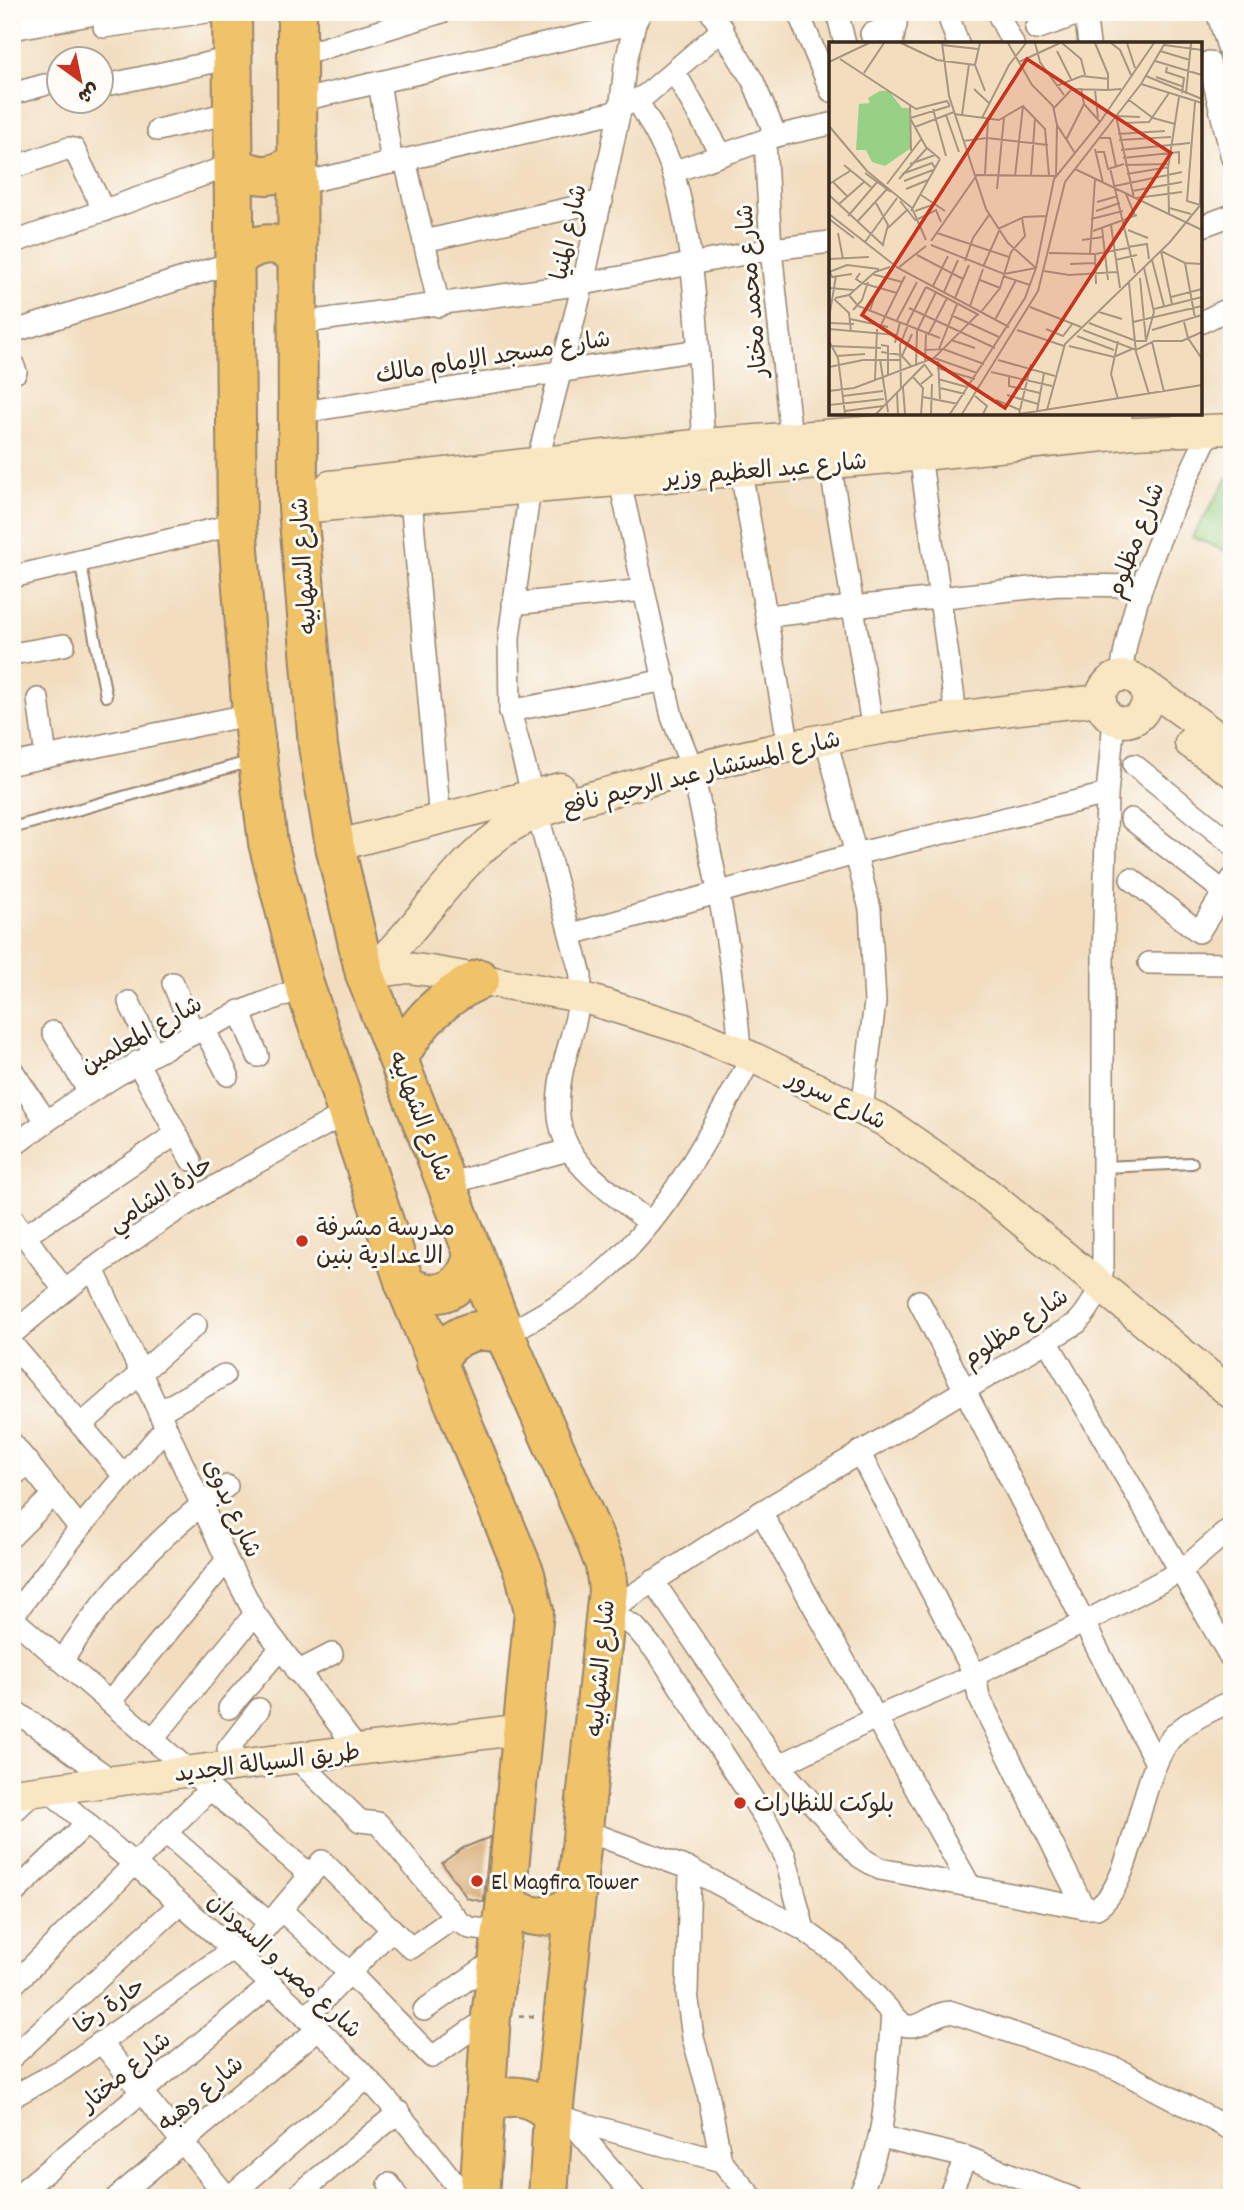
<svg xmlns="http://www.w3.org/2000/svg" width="1244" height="2210" viewBox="0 0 1244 2210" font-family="Dekko,'Playpen Sans Arabic',sans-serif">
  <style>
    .green { fill: #96d185; stroke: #687e52; stroke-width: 2 }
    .building { fill: #d3a062 }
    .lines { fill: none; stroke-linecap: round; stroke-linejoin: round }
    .lane-casing { stroke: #96846e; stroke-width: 14 }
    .street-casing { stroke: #96846e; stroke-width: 24 }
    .secondary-casing { stroke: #96846e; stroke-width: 33 }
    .highway-casing { stroke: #96846e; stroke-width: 42 }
    .path { stroke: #96846e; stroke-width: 3.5; stroke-dasharray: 5 5; stroke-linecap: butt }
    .lane { stroke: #fff; stroke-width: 10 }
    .street { stroke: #fff; stroke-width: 21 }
    .secondary { stroke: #f9e7c3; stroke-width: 30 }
    .highway { stroke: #f0c369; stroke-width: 38 }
    .poi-dot { fill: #c8321e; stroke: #fdfcf7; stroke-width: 2.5 }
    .labels { text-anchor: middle; stroke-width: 6; stroke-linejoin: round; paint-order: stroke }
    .street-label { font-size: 24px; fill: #3b2a1e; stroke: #fdfcf7 }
    .poi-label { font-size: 24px; fill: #3b2a1e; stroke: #fdfcf7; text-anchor: start }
    .inset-road { fill: none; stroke: #a9957f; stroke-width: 2 }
    .view { fill: #c8321e; fill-opacity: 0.15; stroke: #c8321e; stroke-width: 3.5 }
    .inset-edge { fill: none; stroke: #3b2a1e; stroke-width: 3.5 }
  </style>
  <rect width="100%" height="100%" fill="#fdfcf7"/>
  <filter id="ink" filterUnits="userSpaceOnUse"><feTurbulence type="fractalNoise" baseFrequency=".0143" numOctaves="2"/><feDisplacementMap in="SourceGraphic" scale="14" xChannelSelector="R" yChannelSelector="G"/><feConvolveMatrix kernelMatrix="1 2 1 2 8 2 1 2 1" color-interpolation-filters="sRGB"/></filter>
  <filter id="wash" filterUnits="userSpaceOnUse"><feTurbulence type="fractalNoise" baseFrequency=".00686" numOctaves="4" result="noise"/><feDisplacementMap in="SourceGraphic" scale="28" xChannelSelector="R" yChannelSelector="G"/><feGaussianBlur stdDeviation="1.57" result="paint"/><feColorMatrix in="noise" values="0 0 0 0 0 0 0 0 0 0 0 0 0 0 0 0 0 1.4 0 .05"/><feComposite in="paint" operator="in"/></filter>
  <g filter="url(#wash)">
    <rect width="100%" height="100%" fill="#f2ddbf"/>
    <path class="green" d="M1232 471V554L1192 537Z"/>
    <g id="blocks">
      <path class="building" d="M490 1837 484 1898V1902L467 1898 442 1863 463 1848Z"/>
    </g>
  </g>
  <g filter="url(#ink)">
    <use href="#blocks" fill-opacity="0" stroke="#96846e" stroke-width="2"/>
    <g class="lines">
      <g class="lane-casing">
        <g id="lane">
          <path d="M80 560 106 696"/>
          <path d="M12 828 252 761"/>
          <path d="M1104 1167 1192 1163"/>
        </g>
      </g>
      <g class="street-casing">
        <g id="street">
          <path d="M711 12 753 81 776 136"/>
          <path d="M798 12 831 91"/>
          <path d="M837 12 845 44"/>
          <path d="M947 12 958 44"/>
          <path d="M997 12 1013 44"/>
          <path d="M1085 12 1089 44"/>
          <path d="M1217 12 1231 57"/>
          <path d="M104 27 207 12"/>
          <path d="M12 29 90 15"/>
          <path d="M1036 29 1084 12"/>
          <path d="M871 34 896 25"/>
          <path d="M892 44 898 12"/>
          <path d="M298 56 442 12"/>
          <path d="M1209 62 1232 158"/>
          <path d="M674 71 721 154"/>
          <path d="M379 82 392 163"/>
          <path d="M102 86 232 58"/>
          <path d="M12 94 44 85"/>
          <path d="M298 101 635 23"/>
          <path d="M638 101C650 124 666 148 673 173 698 254 698 359 704 444"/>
          <path d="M158 130 233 112"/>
          <path d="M765 140 771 249 791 438"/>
          <path d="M405 160 439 306"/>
          <path d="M12 168 69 148 74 149 104 211"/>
          <path d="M673 172 776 136 831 124"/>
          <path d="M298 184 611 113 647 94 723 29"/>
          <path d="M1200 227 1232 215"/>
          <path d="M424 241 602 201"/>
          <path d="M12 243 234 164"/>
          <path d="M299 323 583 284 771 249 831 242"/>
          <path d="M1200 323 1232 307"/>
          <path d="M12 332 234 262"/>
          <path d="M12 362 16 372"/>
          <path d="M296 413 698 350"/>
          <path d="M920 455 954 699"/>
          <path d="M537 463 583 284 620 110 625 66 635 23 641 12"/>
          <path d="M830 463 870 713"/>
          <path d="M741 471 786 730"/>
          <path d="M620 482 672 717 687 755"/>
          <path d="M530 489 509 637 510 711 581 975C581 1004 573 1031 565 1059 541 1152 585 1171 650 1223"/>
          <path d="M411 499 440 821"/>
          <path d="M12 577 237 524"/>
          <path d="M513 604 644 590"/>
          <path d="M768 616 1059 585 1142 586"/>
          <path d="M12 654 64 645"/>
          <path d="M1121 675C1132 588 1173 507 1211 429"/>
          <path d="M38 699 46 757"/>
          <path d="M510 711 665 680"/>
          <path d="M826 739 870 909 875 1002 862 1110"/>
          <path d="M12 764 252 714"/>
          <path d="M1134 765 1232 844"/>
          <path d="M692 770C714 865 733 954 740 1051"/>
          <path d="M1131 819 1224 892"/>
          <path d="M1131 879 1199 932 1232 879"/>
          <path d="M572 934 855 854 1107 794"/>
          <path d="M1149 963 1232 964"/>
          <path d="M173 983 193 1032"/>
          <path d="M129 1002 153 1052"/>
          <path d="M239 1011 258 1056"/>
          <path d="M203 1027 228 1075"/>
          <path d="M53 1032 89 1092"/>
          <path d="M137 1062 191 1160"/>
          <path d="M12 1070 46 1121"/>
          <path d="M12 1147C104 1076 196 1026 305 987"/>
          <path d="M448 1184 568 1150"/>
          <path d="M12 1218 64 1290"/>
          <path d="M25 1236 176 1134"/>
          <path d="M93 1269 227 1560 255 1614 358 1750"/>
          <path d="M919 1301 1156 1763"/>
          <path d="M12 1334C72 1283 135 1236 203 1194 250 1165 300 1139 348 1112"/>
          <path d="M505 1335C538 1316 572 1299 600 1275 669 1217 709 1134 752 1057"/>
          <path d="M1047 1341 1232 1660"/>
          <path d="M12 1344 124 1476"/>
          <path d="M159 1412 224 1375"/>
          <path d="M81 1425 196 1325"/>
          <path d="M12 1443 80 1528"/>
          <path d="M859 1452 975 1675 979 1697 1084 1908"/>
          <path d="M12 1477 29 1463"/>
          <path d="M761 1512 969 1884"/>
          <path d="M12 1536 54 1494"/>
          <path d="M653 1581 779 1766 860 1857 880 1869 896 1872 1084 1908H1097C1137 1882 1137 1769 1176 1733 1191 1719 1213 1709 1232 1701"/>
          <path d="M12 1617 80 1528 166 1427"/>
          <path d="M12 1618 310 1875"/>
          <path d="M62 1661C107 1591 159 1534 227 1486"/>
          <path d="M297 1672 332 1654"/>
          <path d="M110 1702 227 1560"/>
          <path d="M229 1708 280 1649"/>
          <path d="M12 1709 113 1781"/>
          <path d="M153 1739 255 1614"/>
          <path d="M296 1758 360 1821 378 1823 459 1922 470 1928 501 1932"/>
          <path d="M247 1765 228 1749 259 1709"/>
          <path d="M779 1766 877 1717 975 1675 1083 1623 1181 1571 1232 1527"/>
          <path d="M48 1790C156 1884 269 1975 368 2079 403 2116 434 2157 466 2198"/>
          <path d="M12 1813 36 1791"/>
          <path d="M583 1830 690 1869 804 1930 837 1954 903 2025C923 2031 933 2011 952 2012L1117 2069 1232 2130"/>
          <path d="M166 1833 269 1923"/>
          <path d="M690 1869 687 1993 693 2038 707 2087 721 2161"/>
          <path d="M12 1895 87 1823"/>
          <path d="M281 1910 350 1973 432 2057 491 2016"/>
          <path d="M804 1930 785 1856 766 1820 660 1656 635 1627 608 1611 761 1512 1077 1323C1093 1305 1100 1291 1103 1267V960L1107 794 1114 720"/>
          <path d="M241 1957 322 1861 411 1948 455 1917"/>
          <path d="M12 1986 210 1789"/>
          <path d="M424 2010 498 1958"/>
          <path d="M306 2018 392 1929"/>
          <path d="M101 2042 228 2198 367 2078"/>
          <path d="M12 2057 180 1904"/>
          <path d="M12 2097 63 2069 232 1950"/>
          <path d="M553 2115 721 2161 753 2198"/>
          <path d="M571 2122 635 2198"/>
          <path d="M881 2137 966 2157 1072 2198"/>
          <path d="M389 2184 398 2198"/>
          <path d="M14 2198 271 1985"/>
          <path d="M116 2198 318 2029"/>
          <path d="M294 2198 399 2112"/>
          <path d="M858 2198C888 2141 886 2078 892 2015"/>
          <path d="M948 2198 966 2157"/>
        </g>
      </g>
      <g class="secondary-casing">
        <g id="secondary">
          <path d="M330 486 704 444 1117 413"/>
          <path d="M298 508 903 457 1133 433 1232 429"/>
          <circle cx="1124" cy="699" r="23"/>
          <path d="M1142 683 1232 747"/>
          <path d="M1190 743 1232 772"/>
          <path d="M335 846 560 788"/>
          <path d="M365 974 408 968 430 971 581 997 682 1028 752 1057 884 1121 985 1191 1232 1394"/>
          <path d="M366 974C420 931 450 866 509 828 543 807 586 799 624 788 779 741 940 716 1101 700"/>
          <path d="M12 1794 522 1729"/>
        </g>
      </g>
      <g class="highway-casing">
        <g id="highway">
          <path d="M232 12 237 524 252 714 268 843 305 987 405 1284 525 1574 534 1611 506 1900 491 2016 479 2198"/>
          <path d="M297 12 298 508 318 746 335 846 365 974 505 1335 597 1544 605 1565 608 1590 553 2115 548 2198"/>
          <path d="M234 164C257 180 278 179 298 159"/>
          <path d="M234 262C253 241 277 238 298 257"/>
          <path d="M399 1057C419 1021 442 997 480 979"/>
          <path d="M405 1284C436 1304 466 1291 473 1254"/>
          <path d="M436 1364C450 1335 475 1324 505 1335"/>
          <path d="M506 1900C527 1922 550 1921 574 1903"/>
          <path d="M484 2105C510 2091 532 2095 553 2115"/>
        </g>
      </g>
      <path class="path" d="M519 2016 536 2017"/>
      <use href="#lane" class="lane"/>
      <use href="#street" class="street"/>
      <use href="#secondary" class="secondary"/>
      <use href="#highway" class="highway"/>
    </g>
  </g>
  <g class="poi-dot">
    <circle cx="302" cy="1241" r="7"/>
    <circle cx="740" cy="1803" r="7"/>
    <circle cx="477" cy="1881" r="7"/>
  </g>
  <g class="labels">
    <g class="street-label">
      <text transform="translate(568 232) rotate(-78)" y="8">شارع المنيا</text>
      <text transform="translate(751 291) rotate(-95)" y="8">شارع محمد مختار</text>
      <text transform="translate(493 356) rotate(-9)" y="8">شارع مسجد الإمام مالك</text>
      <text transform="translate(765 469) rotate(-5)" y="8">شارع عبد العظيم وزير</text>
      <text transform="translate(1135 540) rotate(-69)" y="8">شارع مظلوم</text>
      <text transform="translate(303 566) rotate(-94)" y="8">شارع الشهابيه</text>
      <text transform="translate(701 772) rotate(-14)" y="8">شارع المستشار عبد الرحيم نافع</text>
      <text transform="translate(141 1034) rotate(-29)" y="8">شارع المعلمين</text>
      <text transform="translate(837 1099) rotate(26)" y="8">شارع سرور</text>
      <text transform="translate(421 1116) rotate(69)" y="8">شارع الشهابيه</text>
      <text transform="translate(160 1193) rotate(-33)" y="8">حارة الشامي</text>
      <text transform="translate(1015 1327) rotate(-34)" y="8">شارع مظلوم</text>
      <text transform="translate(233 1508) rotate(65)" y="8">شارع بدوى</text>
      <text transform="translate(600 1668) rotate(-85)" y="8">شارع الشهابيه</text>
      <text transform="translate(267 1762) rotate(-7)" y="8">طريق السيالة الجديد</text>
      <text transform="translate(285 1965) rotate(43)" y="8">شارع مصر و السودان</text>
      <text transform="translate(109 2005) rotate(-35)" y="8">حارة رخا</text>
      <text transform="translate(125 2071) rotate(-40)" y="8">شارع مختار</text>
      <text transform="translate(200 2093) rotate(-40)" y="8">شارع وهبه</text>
    </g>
    <g class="poi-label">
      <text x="316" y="1235">مدرسة مشرفة<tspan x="316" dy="28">الاعدادية بنين</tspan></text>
      <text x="754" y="1811">بلوكت للنظارات</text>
      <text x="491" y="1889">El Magfira Tower</text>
    </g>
  </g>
  <g transform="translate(829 42)">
    <rect width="373" height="373" fill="#f2ddbf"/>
    <path d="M51 49H60L73 66H80L82 106 56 124 43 120 37 108H27L30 62 41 61 39 56Z" fill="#96d185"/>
    <path class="inset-road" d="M72 1 108 18 146 23M113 1 120 54 157 167 179 201 207 226M151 1 146 23 156 49M179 1 203 43 224 64 228 83 246 111M206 1 211 20 235 53M233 1 252 17 256 33M266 1 279 32V48L292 47M282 1 291 8 302 33M298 1 306 26M113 3 149 7M335 3 373 8M228 9 242 37M331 9 361 18M11 17 87 67 118 59 121 64M326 19 373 33M0 20 40 1M190 20 231 1M338 25 337 30 355 36 353 51M35 31 55 1M317 34 373 57M327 35 355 45M312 42 373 61M227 44 253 34 280 37M252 46 255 62 271 80M145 47 161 62M266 48 269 76M357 52 362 1M300 58 324 76 346 82M366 60 358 159 371 163 373 98M81 63 82 109M225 66 243 47 279 48M104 67 117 114M125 72 170 78 194 64 216 87 220 134M117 73 130 110M133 73 140 22M153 76 180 23 197 1M295 81 320 80 340 51M0 84 38 129 83 166 97 198M86 85 125 70M289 92 336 89M271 96H281L287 124M237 98 255 62M290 98 342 95M134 99 158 96 219 103M266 107 274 141M292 108 361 101M268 110H275L279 127 295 122M294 116 350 110V122M111 117 97 105 81 76 121 64M81 122 106 113M15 123 42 145M296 123 340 122M281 126 306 231M246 127 373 188M36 131 62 150M73 132 103 121 106 126M156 132 159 77M298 132 340 125M186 134 194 64M202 134 206 76M70 137 98 106M75 139 104 128M4 140 19 155M0 142 21 129M58 142 93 96M286 144 353 130M77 147 99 138M168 147 175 76M303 149 353 140M297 152 306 174M0 153 55 204M92 153 116 169M305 156 287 74 311 75M307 156 353 150M71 159 87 179M268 160 289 154M47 161 59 183 54 202M10 162 35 140M340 166 362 172M82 169 111 117M86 169 106 162M267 169 291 161M0 172 69 226 180 285M340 173 339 126 350 55M19 174 49 139M0 177 25 196M89 177 107 168 112 180M262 177 294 169M28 180 58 147M282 183 291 246M59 186 79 167M273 186 279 238M169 187 195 175 218 174M299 188 319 196M264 189 308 173M9 191 14 217M108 191 180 215M253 198 274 195M102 199 148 133 227 134 228 83M36 200 68 156M102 203 175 232 207 226M299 205 318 202 320 217M332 209 343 262M332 209 356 221 373 222M220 211 266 212 299 206M261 212 266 137M266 212 267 242M88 213 134 237M0 217 40 215M286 218 308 213M323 218 335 264M136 219 144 196 160 173M356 221 366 276M241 222 266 221M154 225 170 189M69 226 97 204M0 227 3 235 23 232M215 229 240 233 288 230M0 230 18 223 50 227M31 231 27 237 33 241 68 251M43 232 73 240M174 234 201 243M311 236 317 299M151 238 171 246M300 241 307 310 320 352M104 244 119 214M97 245 150 273M0 246 25 248M115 250 129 218M20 253 29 264 111 296M342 255 373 247M6 256 20 253 46 230 61 225M126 256 140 223M5 257 20 271 22 290M141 264 154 227M201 265 252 285M80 266 166 306M325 267 373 255M24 268 33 258 39 240M41 268 48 248M152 270 171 246 182 210 196 194 193 176M270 270 293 277M122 273 170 295M0 276 7 234M21 277 59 285M68 278 88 240M166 278 187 238M304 280 373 264M355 280 359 296 373 317M0 281 25 282M260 281 307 299H317L325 270 315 226M78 282 97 245M52 283 76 234M0 287 68 293M217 287 234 294 244 281M188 288 235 304M254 288 307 308 325 299H353L373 290M323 288 373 273M99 293 118 256M248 294 285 308M122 298 146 306M0 299 9 316 16 372M323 300 335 350M66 301 71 280M52 303 59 304V334M0 304 52 306M240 304 285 315 303 307M110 307 128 262M95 308 114 307 155 322M52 310 72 313 83 325M8 314 36 312M73 314 83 292M105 316 148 331M51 317 59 370M109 317 111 357M169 318 226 334M96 320 97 292M87 324 88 289 107 250M0 325 34 318H71M108 326 146 337M162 330 223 344M180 334V344L211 351M84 335 94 346 92 372M109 337 138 345M46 338 48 287M92 342 103 333 96 323M74 345 76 372M111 346 136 352M72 347 71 303 79 283M0 349 25 346 105 316 149 272M68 351 69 372M178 353 209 362M14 354 54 349M146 354 158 364 154 372M94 355 129 362M289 357 282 332 289 299M167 358 191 368M0 363 55 357M218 368 236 302 341 200 373 161M16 369 54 364M208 369 215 331M47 372 96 322M102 372 103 342M121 372 196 256 207 226 225 137 271 80 325 1M133 372 209 249 236 140 312 42 336 1M190 372 202 322M190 372 373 343"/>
    <path class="view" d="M198 17 342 111 176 366 33 273Z"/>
    <rect width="373" height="373" class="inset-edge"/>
  </g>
  <rect width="1244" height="2210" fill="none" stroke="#fdfcf7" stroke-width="42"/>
  <g transform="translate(80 80) rotate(147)"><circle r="33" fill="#fdfcf7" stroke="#afa8a0" stroke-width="2"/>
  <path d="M0-5L12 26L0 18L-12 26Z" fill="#c8321e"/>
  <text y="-10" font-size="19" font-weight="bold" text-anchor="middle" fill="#3b2a1e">ش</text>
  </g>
</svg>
